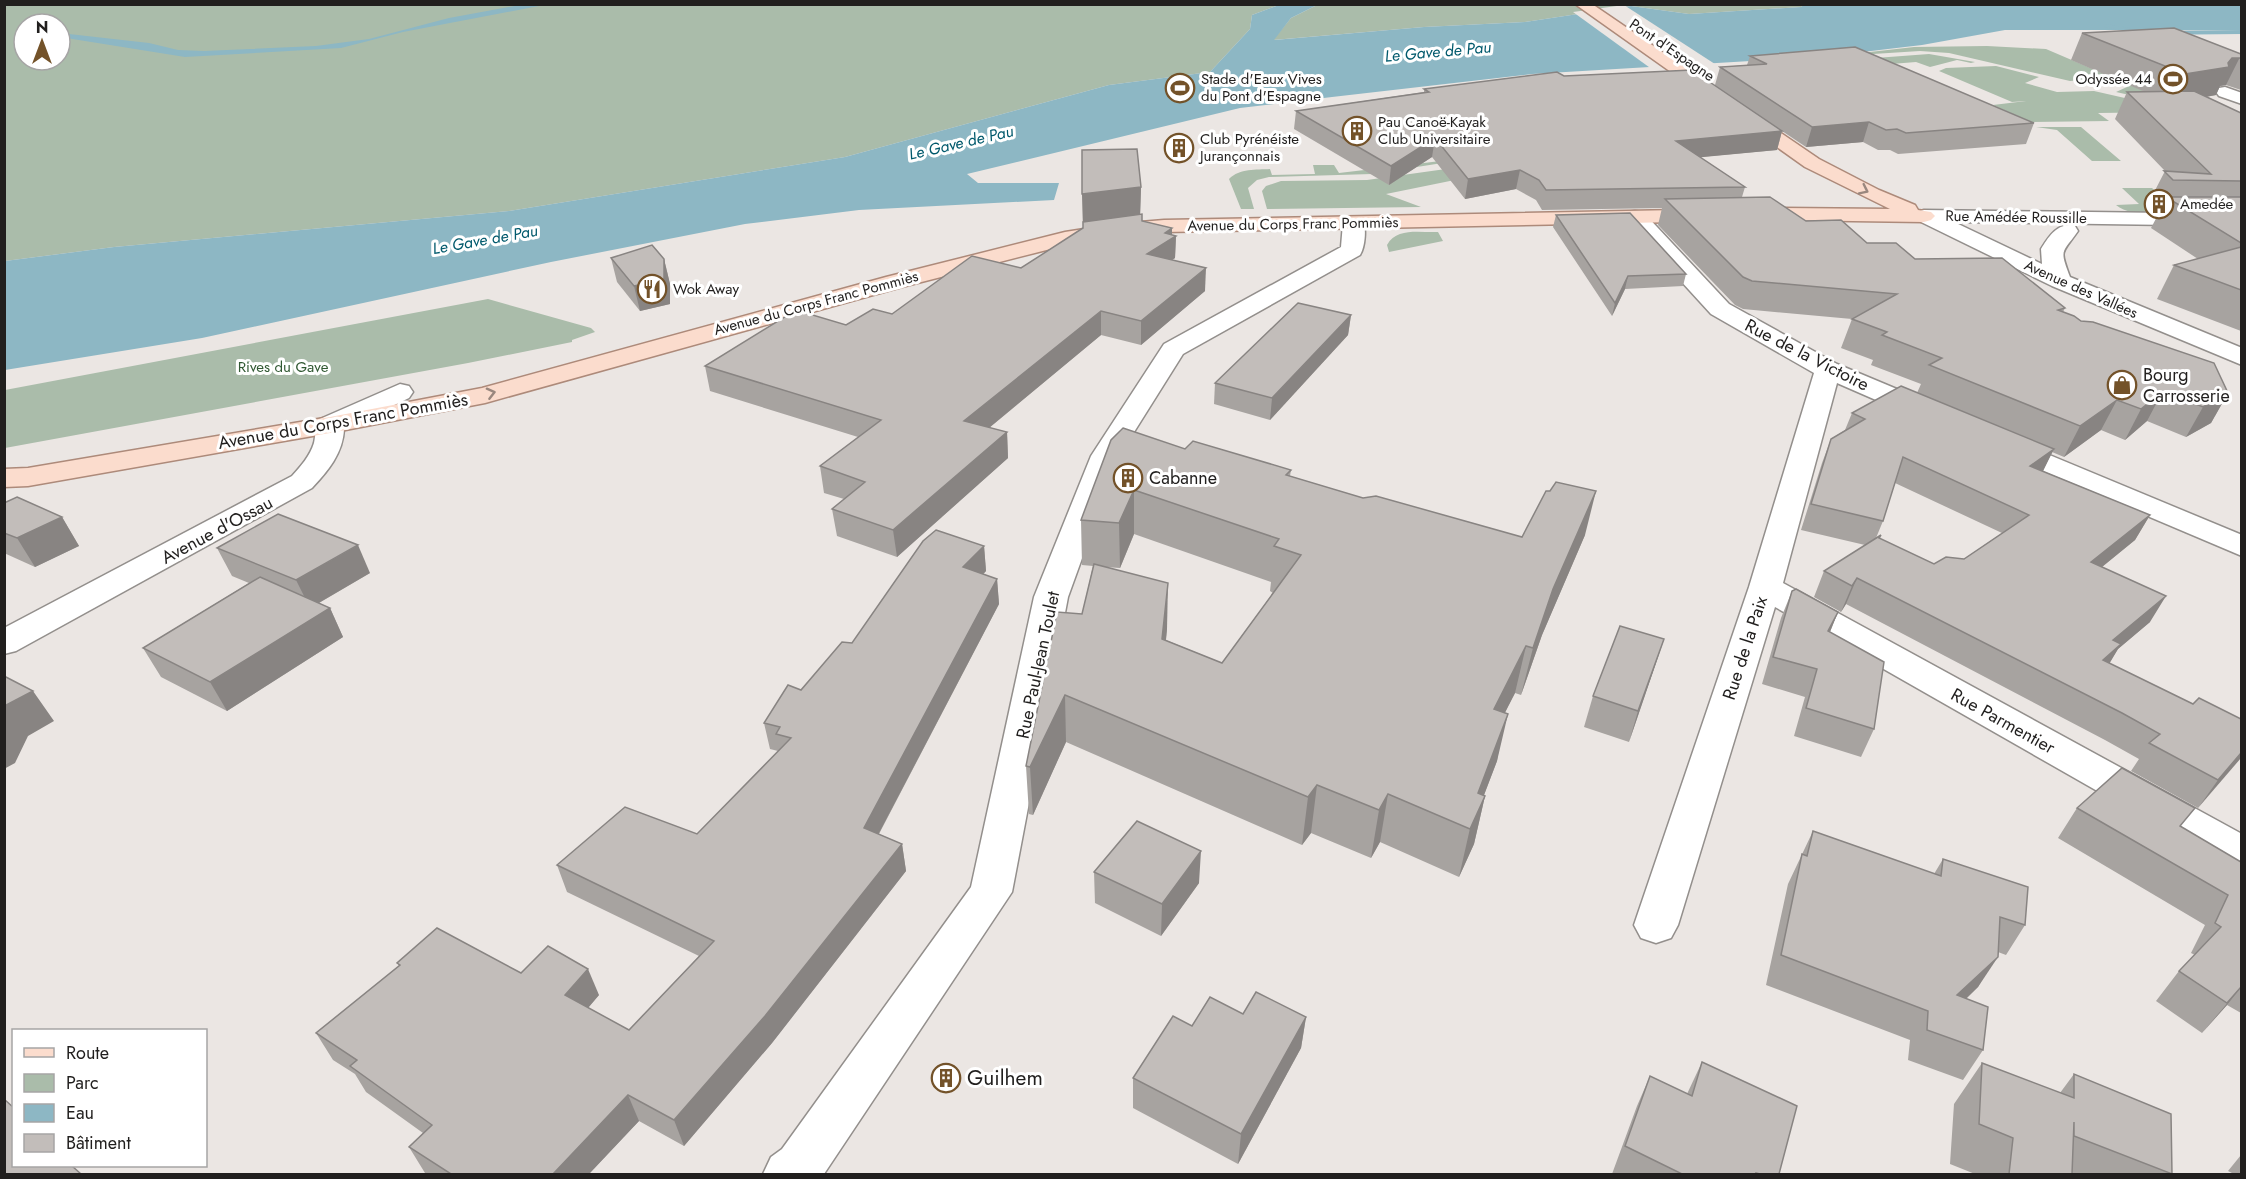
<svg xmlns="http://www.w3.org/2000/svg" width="2246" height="1179" viewBox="0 0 2246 1179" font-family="Jost,sans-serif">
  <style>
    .green { fill: #aabcaa; fill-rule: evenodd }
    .water { fill: #8db7c4 }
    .pier { fill: #ebe6e3 }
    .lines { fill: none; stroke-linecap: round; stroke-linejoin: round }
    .stream { fill: #8db7c4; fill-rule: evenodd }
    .minor-casing { stroke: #938f8c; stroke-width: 3 }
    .major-casing { stroke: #ad8a7a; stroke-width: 3 }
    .minor { fill: #fff; fill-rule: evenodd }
    .major { fill: #fbdccd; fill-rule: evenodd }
    .wall { fill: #a7a3a0; fill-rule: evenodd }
    .shaded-wall { fill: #888482 }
    .building { fill: #c2bdba; stroke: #888482; stroke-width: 1.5 }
    .oneway { stroke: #99877e }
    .labels { text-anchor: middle; stroke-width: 6; stroke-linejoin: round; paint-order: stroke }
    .far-street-label { font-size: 15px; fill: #211f1e; stroke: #fff }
    .far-poi-label { font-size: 15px; fill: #211f1e; stroke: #fff; text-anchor: start }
    .far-park-label { font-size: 15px; fill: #315933; stroke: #fff }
    .far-water-label { font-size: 16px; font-style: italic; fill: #00596c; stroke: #fff }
    .street-label { font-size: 18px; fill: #211f1e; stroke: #fff }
    .poi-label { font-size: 18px; fill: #211f1e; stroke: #fff; text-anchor: start }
    .near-poi-label { font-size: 21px; fill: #211f1e; stroke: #fff; text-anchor: start }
  </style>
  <rect width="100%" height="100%" fill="#ebe6e3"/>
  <g class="green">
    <path d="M4 5H1279L1252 15 1250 29 1210 72 1109 85 845 157 509 211 114 247 5 261ZM24 24H60V60H24Z"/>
    <path d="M1317 5H1805L1801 7 1689 14 1631 6 1525 22 1424 27 1273 40 1291 18Z"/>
    <path d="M1987 46 2046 49 2179 106 2116 92 2127 87 2102 78 2070 81 1949 53 1920 51 1826 57 1914 47Z"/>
    <path d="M1929 54 1975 62 1971 63 1957 60 1930 67 1916 62 1854 67 1739 68Z"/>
    <path d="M1996 66 2039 77 2025 83 2057 92 2094 91 2160 106 2175 112 2098 113 2109 121 2031 122 1993 105 2026 101 2012 102 1939 71 1946 68Z"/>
    <path d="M2036 127H2081L2121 161H2092L2057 130Z"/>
    <path d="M1466 158 1468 159 1372 174 1269 177 1257 180 1248 188 1254 209H1241L1229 179C1240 168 1256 170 1270 169L1272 175 1315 174 1313 165H1334L1339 173Z"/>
    <path d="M1453 168 1504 170 1386 194 1421 207 1267 209 1262 191 1266 186 1281 181 1367 180Z"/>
    <path d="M2122 188H2152L2180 213C2160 213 2132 218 2116 205L2139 204Z"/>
    <path d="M1438 232 1443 241 1389 252 1387 245C1397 227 1420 233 1438 232Z"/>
    <path d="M488 299 591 328 595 332 572 340V342L468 363 5 448V390Z"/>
  </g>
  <g class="water">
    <path d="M1805 4 2241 5V30H2005L1922 45 1820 57 1532 74 1332 97 1240 108 967 174 978 183H1059L1054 200 859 210 745 224 551 262 202 338 5 370V261L114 247 509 211 845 157 1109 85 1210 72 1250 29 1252 15 1279 5H1317L1291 18 1274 40 1424 27 1525 22 1631 6 1689 14 1801 7Z"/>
    <path d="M520 5H544L403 32 341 48 185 57 60 37V33L149 43 178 50 204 51 316 46 369 39 449 18Z"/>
  </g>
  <path class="pier" d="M1624 5 1718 66 1653 70 1573 12Z"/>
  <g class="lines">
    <path class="stream" d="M2106 24 2147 31 2242 30V34L2147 35 2104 27Z"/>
    <g class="minor-casing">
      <g id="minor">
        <path d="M2225 87 2242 93V104L2219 96 2216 92 2219 88Z"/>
        <path d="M1924 210 2242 214V226L1954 222 2042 264 2041 249C2049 236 2058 222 2075 226L2078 231C2062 254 2059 248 2070 277L2242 348V365L2052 286 1917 220 1913 216 1917 212Z"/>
        <path d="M1635 211 1643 212 1729 304 1837 364 1935 405 1939 411 1935 417 1925 419 1915 417 1837 383 1783 583 2242 834V870L2227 865 1775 607 1678 925 1671 938 1656 943 1641 938 1634 925 1749 587 1814 373 1711 314 1627 222 1624 217 1627 212Z"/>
        <path d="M1354 217 1362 218C1367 227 1365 247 1360 255L1183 354 1119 456 1068 597 1012 892 824 1174H763L771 1157 782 1149 971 887 1034 597 1091 456 1164 344 1341 247 1343 223 1346 218Z"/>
        <path d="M400 384 409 386 413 392 409 398 344 429C343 453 328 471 312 488L16 651 4 654V628L292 476C301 466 310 456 314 443 316 434 315 427 320 419Z"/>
        <path d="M2006 437 2242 535V556L1996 452 1992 446 1996 440Z"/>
      </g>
    </g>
    <g class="major-casing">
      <path id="major" d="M1575 4H1592L1819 159 1879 190 1915 205 1918 210 1931 212 1935 216 1931 220 1924 222 1782 220 1164 232 1116 236 1066 245 902 287 485 403 330 433 28 486 4 487V469L28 468 330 417 482 388 886 277 1065 232 1116 224 1164 220 1782 208 1890 209 1805 167Z"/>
    </g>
    <use href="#minor" class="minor"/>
    <use href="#major" class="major"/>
  </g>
  <g class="wall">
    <path d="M2082 33 2241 54V90L2226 85 2220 86 2216 95 2206 97 2241 113V331L2157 299 2174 265 2198 259 2151 228 2160 211H2158L2149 202 2165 171 2115 119 2127 92H2145L2071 60Z"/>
    <path d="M1750 56 2034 123 2026 144 1898 154 1890 150H1878L1863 142 1806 147 1782 131 1777 150 1700 157 1745 187 1742 197 1867 243 2065 308 2063 312 2228 393 2211 423 2186 437 2147 421 2125 440 2101 430 2064 457 2052 452 2043 471 2150 515 2135 540 2102 567 2150 622 2118 649 2109 663 2241 753 2198 808 2131 771 2139 759 2105 740 1846 604 1841 612 1814 597 1824 571 1865 545 1801 530 1822 463 1831 439 1845 430 1852 413 1917 393 1921 384 1871 365 1873 360 1841 348 1852 319 1743 309 1735 305 1658 225 1662 208 1542 210 1536 200 1516 189 1465 199 1432 157 1389 185 1294 129 1296 111 1424 92V89L1564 76 1715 85 1720 67 1747 65ZM1895 483 2002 533 1964 559 1934 564 1879 539 1876 538 1883 521Z"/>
    <path d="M1082 150 1141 187 1140 214 1142 221 1172 228V235L1176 236 1175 258 1172 260 1205 291 1141 345 1101 335 989 428 1007 432 1008 458 897 557 837 536 832 509 844 499 824 493 820 466 858 437 710 391 705 366 846 325 892 314 1021 268 1083 228Z"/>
    <path d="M1556 215 1686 274 1683 286 1625 289 1612 316 1553 227Z"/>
    <path d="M611 258 664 259 670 284V304L640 311 617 282Z"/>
    <path d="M1351 315 1348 335 1270 420 1214 404 1215 383Z"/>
    <path d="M1185 449 1291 470 1290 476 1363 498 1522 537 1585 535 1542 635 1521 695 1515 693 1505 712 1497 761 1484 795 1485 796 1474 844 1459 877 1380 842 1371 858 1311 833 1302 845 1066 742 1033 815 1029 814 1026 766 1082 614 1093 566 1082 565 1081 520ZM1134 534 1271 582 1270 591 1273 593 1222 663 1166 640 1167 629 1105 567 1120 568Z"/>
    <path d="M4 503 62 517 79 546 35 567 4 553Z"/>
    <path d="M984 546 986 571 983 574 997 579 999 604 879 834 902 844 906 871 772 1043 684 1146 639 1121 589 1174H427L425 1173 409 1147 423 1133 366 1092 355 1074 333 1060 316 1033 399 966 397 963 521 973 599 995 588 1008 629 1030 699 956 567 892 557 865 697 834 778 751 770 749 764 723 852 643Z"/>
    <path d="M217 548 370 573 319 603 330 608 343 637 227 711 161 677 143 648 249 583 232 576Z"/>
    <path d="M1792 591 1838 612 1830 632 1874 729 1861 757 1794 736 1805 697 1762 684 1781 618Z"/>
    <path d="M1664 639 1629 742 1584 727 1593 696Z"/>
    <path d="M2077 808 2181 827 2241 862V1013L2227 1005 2202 1033 2156 1001 2179 971 2195 955 2191 953 2205 925 2058 838Z"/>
    <path d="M1813 831 1934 874 1943 859 2025 925 2006 955 1998 952 1978 987 1966 999 1983 1050 1963 1080 1908 1060 1910 1040 1766 985 1788 884Z"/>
    <path d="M1094 872 1199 883 1161 936 1095 903Z"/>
    <path d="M1243 1014 1306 1017 1301 1048 1238 1164 1133 1108V1078L1192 1026Z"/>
    <path d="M1702 1062 1779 1174H1612L1637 1106 1650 1076 1687 1094Z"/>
    <path d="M1982 1063 2060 1093 2074 1074 2172 1174H1975L1950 1164 1954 1104Z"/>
    <path d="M2241 1155V1174H2234L2228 1171Z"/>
  </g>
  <g class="shaded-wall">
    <path d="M2240 57 2226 85 2220 86 2216 95 2171 103 2185 74 2228 63 2232 58Z"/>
    <path d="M1869 122 1863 142 1806 147 1812 127Z"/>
    <path d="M1782 131 1777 150 1672 160 1676 141Z"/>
    <path d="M1435 138 1432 157 1389 185 1391 166Z"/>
    <path d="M1520 170 1516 189 1465 199 1468 179Z"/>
    <path d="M1141 187 1140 220 1083 227 1082 194Z"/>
    <path d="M1172 228V238L1176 236 1175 258 1147 276V254L1165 233Z"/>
    <path d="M664 259 670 284V304L640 311 634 286Z"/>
    <path d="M1206 268 1205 291 1141 345V321Z"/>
    <path d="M1628 276 1625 289 1612 316 1615 303Z"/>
    <path d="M1101 311V335L966 447 964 421Z"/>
    <path d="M1351 315 1348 335 1270 420 1272 398Z"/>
    <path d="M2163 391 2147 421 2125 440 2141 409Z"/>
    <path d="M2228 393 2211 423 2186 437 2203 407Z"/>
    <path d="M2117 400 2101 430 2064 457 2080 426Z"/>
    <path d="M1007 432 1008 458 897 557 893 530Z"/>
    <path d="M2054 449 2042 473 2030 466Z"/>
    <path d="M1134 490V534L1120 568 1119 523Z"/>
    <path d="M1596 491 1585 535 1542 635 1521 695 1533 648 1553 589Z"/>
    <path d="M2150 515 2135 540 2076 588 2091 562Z"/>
    <path d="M62 517 79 546 35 567 17 538Z"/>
    <path d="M358 545 370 573 310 608 296 580Z"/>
    <path d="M984 546 986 571 966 592 963 567Z"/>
    <path d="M1857 578 1846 604 1841 612 1852 586Z"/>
    <path d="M997 579 999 604 868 854 864 828Z"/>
    <path d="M1168 583 1167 629 1161 685 1162 639Z"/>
    <path d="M2166 596 2150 622 2118 649 2105 671 2087 687 2113 640Z"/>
    <path d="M330 608 343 637 227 711 210 682Z"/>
    <path d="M1838 612 1827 639 1828 631Z"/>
    <path d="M1664 639 1654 669 1629 742 1638 711Z"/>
    <path d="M1526 646 1515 693 1483 756 1494 709Z"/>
    <path d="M33 691 54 721 28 736 15 763 4 769V708L6 705Z"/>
    <path d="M1065 695 1066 742 1033 815 1030 767Z"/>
    <path d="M1508 714 1497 761 1476 816 1485 796 1474 844 1459 877 1478 793Z"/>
    <path d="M2241 753V758L2198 808 2218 780Z"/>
    <path d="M1317 785 1311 833 1302 845 1308 797Z"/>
    <path d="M1388 794 1380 842 1371 858 1379 810Z"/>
    <path d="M902 844 906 871 772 1043 684 1146 674 1120Z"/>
    <path d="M1201 851 1199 883 1161 936 1162 904Z"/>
    <path d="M1998 957 1978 987 1938 1025 1957 995Z"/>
    <path d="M588 969 599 995 576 1022 565 995Z"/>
    <path d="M2241 987 2227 1005 2202 1033Z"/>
    <path d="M1306 1017 1301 1048 1238 1164 1241 1134Z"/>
    <path d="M628 1095 639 1121 589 1174H553Z"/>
  </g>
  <g class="building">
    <path d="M2174 28 2241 54V58H2232L2228 63 2229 67 2185 74 2082 33Z"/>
    <path d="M1855 47 2034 123 1906 133 1897 129 1886 130 1869 122 1812 127 1720 67 1767 64 1750 56Z"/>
    <path d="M1692 70 1782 131 1676 141 1745 187 1546 190 1539 180 1520 170 1468 179 1435 138 1391 166 1296 111 1429 92 1424 89 1557 72 1564 76Z"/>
    <path d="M2194 91 2241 113V181L2173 180 2164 171 2211 174 2127 92Z"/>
    <path d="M1137 149 1141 187 1082 194V150Z"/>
    <path d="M1770 197 1806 221 1841 220 1867 243H1896L1915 259 2002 258 2065 308 2058 310 2074 316 2081 321 2093 322 2214 363 2228 393 2203 407 2163 391 2141 409 2117 400 2080 426 1929 365 1942 358 1882 335 1887 332 1852 319 1897 294 1752 281 1743 277 1665 199Z"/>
    <path d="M2166 197H2241V243Z"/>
    <path d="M1630 213 1686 274 1628 276 1615 303 1556 215Z"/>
    <path d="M1142 214V221L1172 228 1165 233 1176 236 1147 254 1206 268 1141 321 1101 311 964 421 1007 432 893 530 832 509 865 482 820 466 881 420 705 366 796 310 846 325 873 309 892 314 972 256 1021 268 1083 228V222Z"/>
    <path d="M652 245 664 259V279L634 286 611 258Z"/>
    <path d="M2241 247V290L2174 265Z"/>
    <path d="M1298 303 1351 315 1272 398 1215 383Z"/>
    <path d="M1901 386 2054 449 2030 466 2150 515 2091 562 2166 596 2113 640 2121 644 2103 660 2193 704 2199 698 2241 719V753L2218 780 2149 743 2160 734 2122 713 1857 578 1852 586 1824 571 1881 535 1879 538 1934 564 1946 557 1964 559 2029 515 1903 457 1883 521 1811 504 1831 439 1865 419 1852 413Z"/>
    <path d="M1123 428 1185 449 1193 441 1291 470 1286 475 1363 498 1376 496 1522 537 1546 491H1550L1556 482 1596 491 1553 589 1533 648 1526 646 1494 709 1508 714 1478 793 1485 796 1470 829 1388 794 1379 810 1317 785 1308 797 1065 695 1030 767 1026 766 1057 612 1082 614 1094 564 1168 583 1162 639 1222 663 1301 555 1274 546 1279 539 1134 490 1119 523 1081 520 1111 440Z"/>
    <path d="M17 497 62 517 17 538 4 533V503Z"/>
    <path d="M278 514 358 545 296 580 217 548Z"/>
    <path d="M936 530 984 546 963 567 997 579 864 828 902 844 765 1016 674 1120 628 1095 553 1174H451L409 1147 432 1125 350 1066 357 1060 316 1033 400 965 397 963 437 928 521 973 548 946 588 969 565 995 629 1030 714 941 557 865 625 807 697 834 791 738 776 734 780 727 764 723 788 685 801 690 842 642 852 643 923 541Z"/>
    <path d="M260 577 330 608 210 682 143 648Z"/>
    <path d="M1796 589 1838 612 1828 631 1884 662 1874 729 1806 708 1817 669 1773 657 1792 591Z"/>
    <path d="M1620 626 1664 639 1638 711 1593 696Z"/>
    <path d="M4 676 33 691 6 705 4 708Z"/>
    <path d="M2122 768 2195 808 2180 826 2241 862V987L2227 1003 2179 971 2221 927 2215 923 2228 895 2077 808Z"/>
    <path d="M1137 821 1201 851 1162 904 1094 872Z"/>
    <path d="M1813 831 1941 876 1943 859 2028 887 2025 925 2000 917 1998 957 1957 995 1988 1007 1983 1050 1927 1030 1928 1011 1781 955 1802 854 1807 856Z"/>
    <path d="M1256 992 1306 1017 1241 1134 1133 1078 1173 1016 1192 1026 1210 997 1243 1014Z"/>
    <path d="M1702 1062 1797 1106 1779 1174H1760L1756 1173V1174H1682L1625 1146 1650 1076 1692 1096Z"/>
    <path d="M1982 1063 2074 1098V1074L2171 1114 2172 1174 2074 1136V1122L2072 1174H2009L2013 1138 1979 1124Z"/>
    <path d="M4 1099 14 1108V1166H72L81 1174H4Z"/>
  </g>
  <defs><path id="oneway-chevron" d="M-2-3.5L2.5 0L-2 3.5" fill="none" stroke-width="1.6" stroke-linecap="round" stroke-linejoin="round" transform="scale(1.5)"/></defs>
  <g class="oneway">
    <use href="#oneway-chevron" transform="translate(1864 190) rotate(26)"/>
    <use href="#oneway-chevron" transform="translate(491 393) rotate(-14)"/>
  </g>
  <defs>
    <g id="stadium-ring" transform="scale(1.5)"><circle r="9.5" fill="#fff" stroke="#735229" stroke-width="1.5"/><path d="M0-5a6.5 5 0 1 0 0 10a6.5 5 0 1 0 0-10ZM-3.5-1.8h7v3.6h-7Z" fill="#735229"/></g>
    <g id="building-ring" transform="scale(1.5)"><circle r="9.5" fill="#fff" stroke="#735229" stroke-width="1.5"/><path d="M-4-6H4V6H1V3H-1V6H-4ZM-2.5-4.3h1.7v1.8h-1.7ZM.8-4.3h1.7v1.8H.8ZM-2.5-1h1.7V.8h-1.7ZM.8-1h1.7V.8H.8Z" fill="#735229"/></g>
    <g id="restaurant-ring" transform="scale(1.5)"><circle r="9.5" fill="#fff" stroke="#735229" stroke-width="1.5"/><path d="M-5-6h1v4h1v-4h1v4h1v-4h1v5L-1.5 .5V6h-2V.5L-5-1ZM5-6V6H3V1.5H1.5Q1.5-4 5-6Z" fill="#735229"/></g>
    <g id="shop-ring" transform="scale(1.5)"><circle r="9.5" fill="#fff" stroke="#735229" stroke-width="1.5"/><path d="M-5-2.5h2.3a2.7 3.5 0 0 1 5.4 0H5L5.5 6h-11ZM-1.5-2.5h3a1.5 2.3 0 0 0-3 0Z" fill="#735229"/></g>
  </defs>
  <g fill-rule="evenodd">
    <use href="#stadium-ring" x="2173" y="79"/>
    <use href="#stadium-ring" x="1180" y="88"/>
    <use href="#building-ring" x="1357" y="131"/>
    <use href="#building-ring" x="1179" y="148"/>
    <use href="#building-ring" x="2159" y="204"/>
    <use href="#restaurant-ring" x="652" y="289"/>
    <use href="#shop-ring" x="2122" y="385"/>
    <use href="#building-ring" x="1128" y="478"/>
    <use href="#building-ring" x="946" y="1078"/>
  </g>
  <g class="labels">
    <g class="far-street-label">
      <text transform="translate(1672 50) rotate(34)" y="5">Pont d'Espagne</text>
      <text transform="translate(2016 217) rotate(1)" y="5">Rue Amédée Roussille</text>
      <text transform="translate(1293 224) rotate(-1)" y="5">Avenue du Corps Franc Pommiès</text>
      <text transform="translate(2081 289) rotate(24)" y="5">Avenue des Vallées</text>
      <text transform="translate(816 303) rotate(-15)" y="5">Avenue du Corps Franc Pommiès</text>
    </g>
    <g class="far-poi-label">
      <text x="1201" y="84">Stade d'Eaux Vives<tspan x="1201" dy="17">du Pont d'Espagne</tspan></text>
      <text x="2152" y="84" text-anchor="end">Odyssée 44</text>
      <text x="1378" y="127">Pau Canoë-Kayak<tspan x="1378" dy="17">Club Universitaire</tspan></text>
      <text x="1200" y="144">Club Pyrénéiste<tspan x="1200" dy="17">Jurançonnais</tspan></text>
      <text x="2180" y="209">Amedée</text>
      <text x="673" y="294">Wok Away</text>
    </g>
    <g class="far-park-label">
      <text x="283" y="372">Rives du Gave</text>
    </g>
    <g class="far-water-label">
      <text transform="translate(1438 51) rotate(-5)" y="6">Le Gave de Pau</text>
      <text transform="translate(961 142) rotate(-13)" y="6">Le Gave de Pau</text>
      <text transform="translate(485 239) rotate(-10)" y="6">Le Gave de Pau</text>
    </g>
    <g class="street-label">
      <text transform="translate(1807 355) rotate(27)" y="6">Rue de la Victoire</text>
      <text transform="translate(343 421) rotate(-10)" y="6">Avenue du Corps Franc Pommiès</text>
      <text transform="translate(217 530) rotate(-28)" y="6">Avenue d'Ossau</text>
      <text transform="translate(1745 648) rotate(-72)" y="6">Rue de la Paix</text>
      <text transform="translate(1038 665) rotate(-78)" y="6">Rue Paul-Jean Toulet</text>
      <text transform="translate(2003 721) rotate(29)" y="6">Rue Parmentier</text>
    </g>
    <g class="poi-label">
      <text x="2143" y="381">Bourg<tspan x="2143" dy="21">Carrosserie</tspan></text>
      <text x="1149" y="484">Cabanne</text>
    </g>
    <g class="near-poi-label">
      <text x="967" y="1085">Guilhem</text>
    </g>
  </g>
  <rect width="2246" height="1179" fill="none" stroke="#211f1e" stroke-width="12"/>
  <rect x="12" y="1029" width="195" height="138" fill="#ffffff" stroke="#a6a5a5" stroke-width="1.5"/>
  <rect x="24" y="1048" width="30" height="9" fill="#fbdccd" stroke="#a6a5a5" stroke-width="1.5"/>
  <text x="66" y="1059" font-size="18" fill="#211f1e">Route</text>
  <rect x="24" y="1074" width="30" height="18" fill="#aabcaa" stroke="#a6a5a5" stroke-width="1.5"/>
  <text x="66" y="1089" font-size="18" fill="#211f1e">Parc</text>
  <rect x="24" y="1104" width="30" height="18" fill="#8db7c4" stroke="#a6a5a5" stroke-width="1.5"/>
  <text x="66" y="1119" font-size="18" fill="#211f1e">Eau</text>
  <rect x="24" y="1134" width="30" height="18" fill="#c2bdba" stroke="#a6a5a5" stroke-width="1.5"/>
  <text x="66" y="1149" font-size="18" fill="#211f1e">Bâtiment</text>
  <g transform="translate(42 42)"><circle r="28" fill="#ffffff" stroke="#a6a5a5" stroke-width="1.5"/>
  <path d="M0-4.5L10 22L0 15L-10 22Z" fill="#735229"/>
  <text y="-9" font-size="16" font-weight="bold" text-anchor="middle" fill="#211f1e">N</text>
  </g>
</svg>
